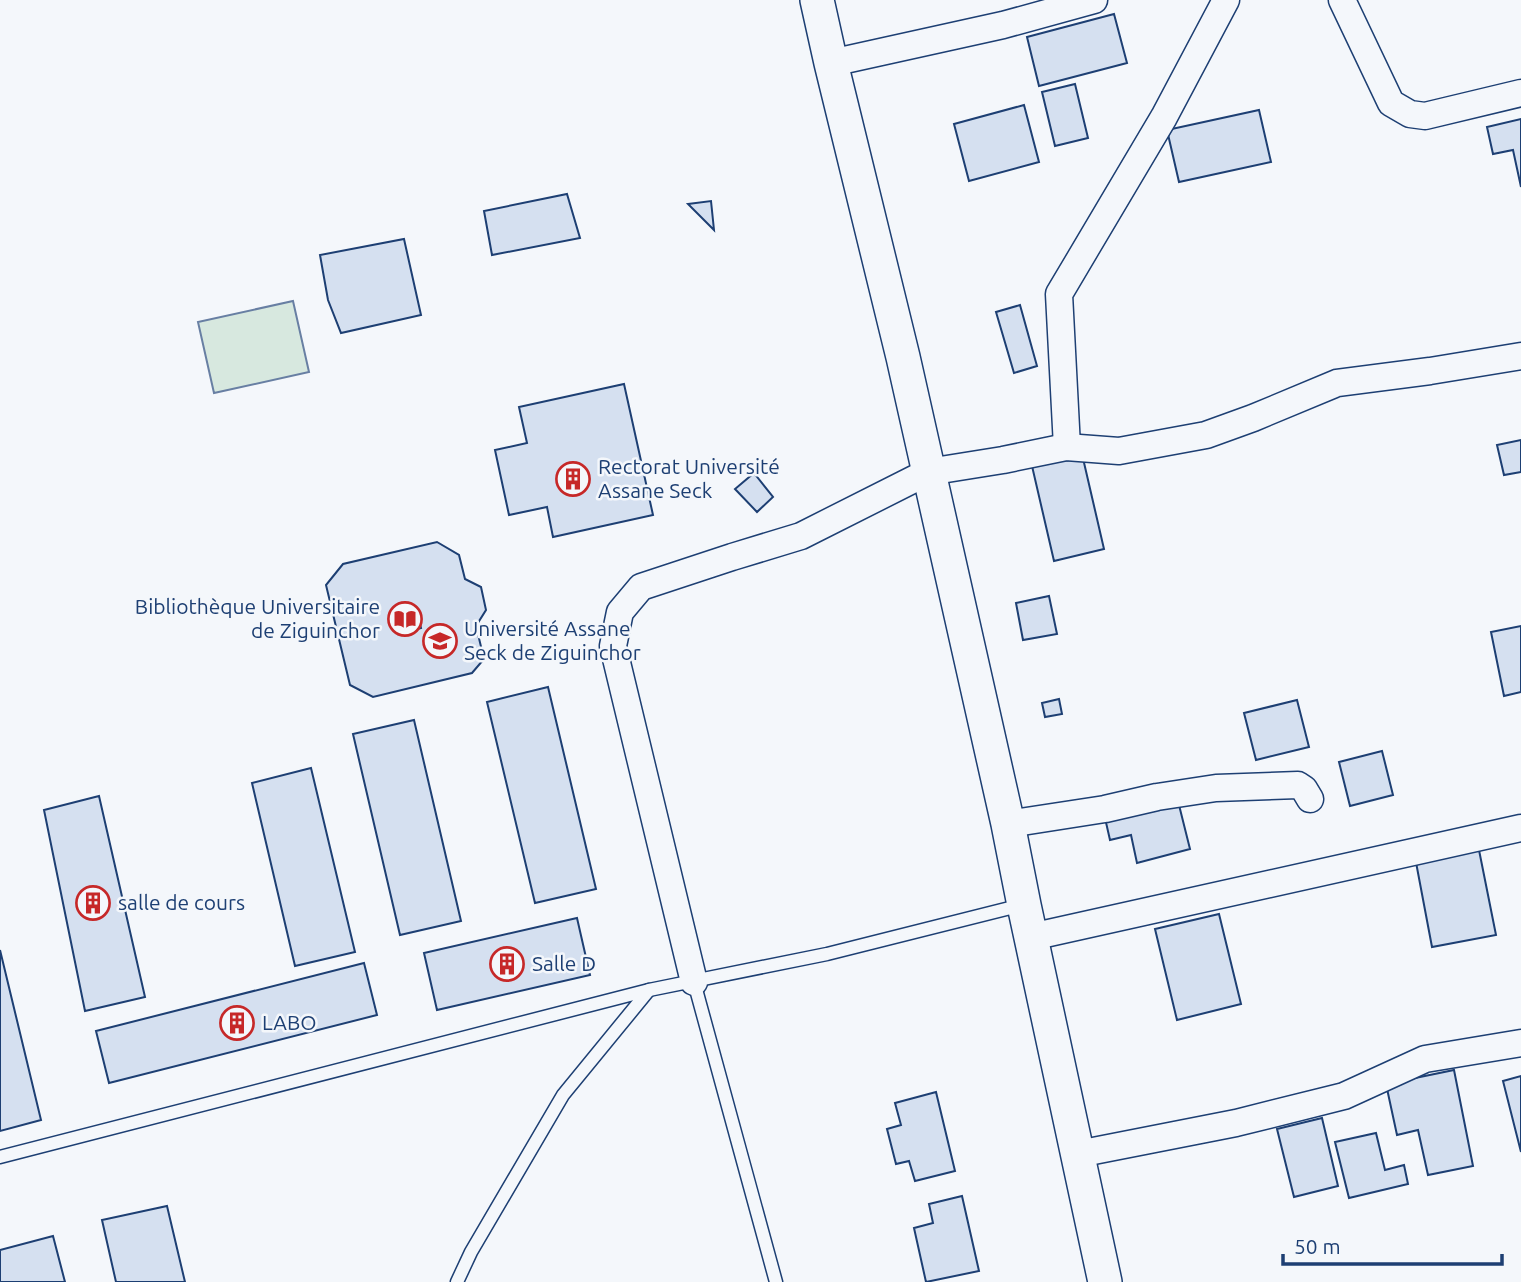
<svg xmlns="http://www.w3.org/2000/svg" width="1521" height="1282" viewBox="0 0 1521 1282" font-family="Ubuntu,sans-serif">
  <style>
    .green { fill: #d7e8df; stroke: #687fa3; stroke-width: 2 }
    .building { fill: #d5e0f0; stroke: #1d3f73; stroke-width: 2; fill-rule: evenodd }
    .lines { fill: none; stroke-linecap: round; stroke-linejoin: round }
    .service-casing { stroke: #1d3f73; stroke-width: 15 }
    .minor-casing { stroke: #1d3f73; stroke-width: 29 }
    .tertiary-casing { stroke: #1d3f73; stroke-width: 36 }
    .service { stroke: #f4f7fb; stroke-width: 12 }
    .minor { stroke: #f4f7fb; stroke-width: 26 }
    .tertiary { stroke: #f4f7fb; stroke-width: 33 }
    .labels { text-anchor: middle; stroke-width: 5; stroke-linejoin: round; paint-order: stroke }
    .poi-label { font-size: 21px; fill: #1d3f73; stroke: #f4f7fb; text-anchor: start }
  </style>
  <rect width="100%" height="100%" fill="#f4f7fb"/>
  <path class="green" d="M293 301 309 372 214 393 198 322Z"/>
  <g class="building">
    <path d="M1114 14 1127 63 1039 86 1027 37Z"/>
    <path d="M1075 84 1088 138 1055 146 1042 92Z"/>
    <path d="M1024 105 1039 162 969 181 954 124Z"/>
    <path d="M1259 110 1271 162 1179 182 1167 130Z"/>
    <path d="M1521 119V187L1513 150 1493 154 1487 127Z"/>
    <path d="M567 194 580 238 492 255 484 211Z"/>
    <path d="M711 201 714 230 688 204Z"/>
    <path d="M404 239 421 315 341 333 328 300 320 255Z"/>
    <path d="M1020 305 1037 366 1014 373 996 312Z"/>
    <path d="M624 384 653 515 553 537 547 507 509 515 495 450 527 443 519 407Z"/>
    <path d="M1521 440V472L1504 475 1497 445Z"/>
    <path d="M1082 454 1104 549 1054 561 1032 466Z"/>
    <path d="M754 473 773 497 757 512 735 489Z"/>
    <path d="M437 542 459 555 465 579 481 587 486 610 476 626 484 659 472 673 373 697 350 685 326 585 343 564ZM416 607 421 628 398 634 393 612Z"/>
    <path d="M1049 596 1057 634 1023 640 1016 603Z"/>
    <path d="M1521 626V692L1504 696 1491 632Z"/>
    <path d="M548 687 596 889 535 903 487 702Z"/>
    <path d="M1059 699 1062 714 1045 717 1042 703Z"/>
    <path d="M1297 700 1309 747 1256 760 1244 713Z"/>
    <path d="M414 720 461 921 400 935 353 734Z"/>
    <path d="M1382 751 1393 795 1350 806 1339 762Z"/>
    <path d="M311 768 355 952 295 966 252 783Z"/>
    <path d="M99 796 145 997 85 1011 44 810Z"/>
    <path d="M1178 801 1190 849 1137 863 1131 835 1110 840 1105 818Z"/>
    <path d="M1478 845 1496 935 1432 947 1415 857Z"/>
    <path d="M1219 914 1241 1004 1177 1020 1155 929Z"/>
    <path d="M577 918 590 975 437 1010 424 953Z"/>
    <path d="M0 950 41 1120 0 1131Z"/>
    <path d="M364 963 377 1015 109 1083 96 1031Z"/>
    <path d="M1454 1070 1473 1166 1428 1175 1418 1130 1397 1135 1386 1084Z"/>
    <path d="M1521 1076V1152L1503 1081Z"/>
    <path d="M936 1092 955 1171 915 1181 909 1161 896 1164 887 1129 901 1125 895 1103Z"/>
    <path d="M1322 1118 1338 1186 1294 1197 1277 1129Z"/>
    <path d="M1376 1133 1385 1170 1404 1165 1408 1184 1349 1198 1335 1142Z"/>
    <path d="M962 1196 979 1271 926 1282 914 1228 933 1223 929 1204Z"/>
    <path d="M167 1206 185 1282H116L102 1220Z"/>
    <path d="M53 1236 65 1282H0V1250Z"/>
  </g>
  <g class="lines">
    <g class="service-casing">
      <g id="service">
        <path d="M694 982 776 1282"/>
        <path d="M0 1157 649 990 827 954 1022 905"/>
        <path d="M457 1282 471 1252 563 1095 649 990"/>
      </g>
    </g>
    <g class="minor-casing">
      <g id="minor">
        <path d="M1342 0 1391 103 1410 114 1425 116 1521 93"/>
        <path d="M831 63 1003 25 1094 0"/>
        <path d="M1067 447 1059 294 1164 117 1226 0"/>
        <path d="M1008 824 1105 809 1157 797 1216 788 1298 785 1304 789 1310 799"/>
        <path d="M1031 937 1521 828"/>
        <path d="M694 982 613 646 620 612 641 587 732 557 801 536 928 472 1003 460 1066 447 1119 451 1206 435 1253 418 1337 383 1430 371 1521 356"/>
        <path d="M1078 1154 1236 1123 1344 1096 1425 1059 1521 1043"/>
      </g>
    </g>
    <g class="tertiary-casing">
      <path id="tertiary" d="M817 0 831 63 903 357 1008 824 1024 905 1105 1282"/>
    </g>
    <use href="#service" class="service"/>
    <use href="#minor" class="minor"/>
    <use href="#tertiary" class="tertiary"/>
  </g>
  <defs>
    <g id="building-ring" transform="scale(1.75)"><circle r="9.5" fill="#f4f7fb" stroke="#c62828" stroke-width="1.5"/><path d="M-4-6H4V6H1V3H-1V6H-4ZM-2.5-4.3h1.7v1.8h-1.7ZM.8-4.3h1.7v1.8H.8ZM-2.5-1h1.7V.8h-1.7ZM.8-1h1.7V.8H.8Z" fill="#c62828"/></g>
    <g id="library-ring" transform="scale(1.75)"><circle r="9.5" fill="#f4f7fb" stroke="#c62828" stroke-width="1.5"/><path d="M-6-4Q-3-5.5-.7-3.5V5Q-3 3-6 4ZM6-4Q3-5.5 .7-3.5V5Q3 3 6 4Z" fill="#c62828"/></g>
    <g id="university-ring" transform="scale(1.75)"><circle r="9.5" fill="#f4f7fb" stroke="#c62828" stroke-width="1.5"/><path d="M0-5L7-2L0 1L-7-2ZM-4 1L0 2.5L4 1V4Q0 6-4 4Z" fill="#c62828"/></g>
  </defs>
  <g fill-rule="evenodd">
    <use href="#building-ring" x="573" y="479"/>
    <use href="#library-ring" x="405" y="619"/>
    <use href="#university-ring" x="440" y="641"/>
    <use href="#building-ring" x="93" y="903"/>
    <use href="#building-ring" x="507" y="964"/>
    <use href="#building-ring" x="237" y="1023"/>
  </g>
  <g class="labels">
    <g class="poi-label">
      <text x="598" y="474">Rectorat Université<tspan x="598" dy="24">Assane Seck</tspan></text>
      <text x="380" y="614" text-anchor="end">Bibliothèque Universitaire<tspan x="380" dy="24">de Ziguinchor</tspan></text>
      <text x="464" y="636">Université Assane<tspan x="464" dy="24">Seck de Ziguinchor</tspan></text>
      <text x="118" y="910">salle de cours</text>
      <text x="532" y="971">Salle D</text>
      <text x="262" y="1030">LABO</text>
    </g>
  </g>
  <path d="M1283 1254v10h219v-10" fill="none" stroke="#1d3f73" stroke-width="3.5"/>
  <text x="1294" y="1254" font-size="21" fill="#1d3f73" stroke="#f4f7fb" stroke-width="5" paint-order="stroke">50 m</text>
</svg>
